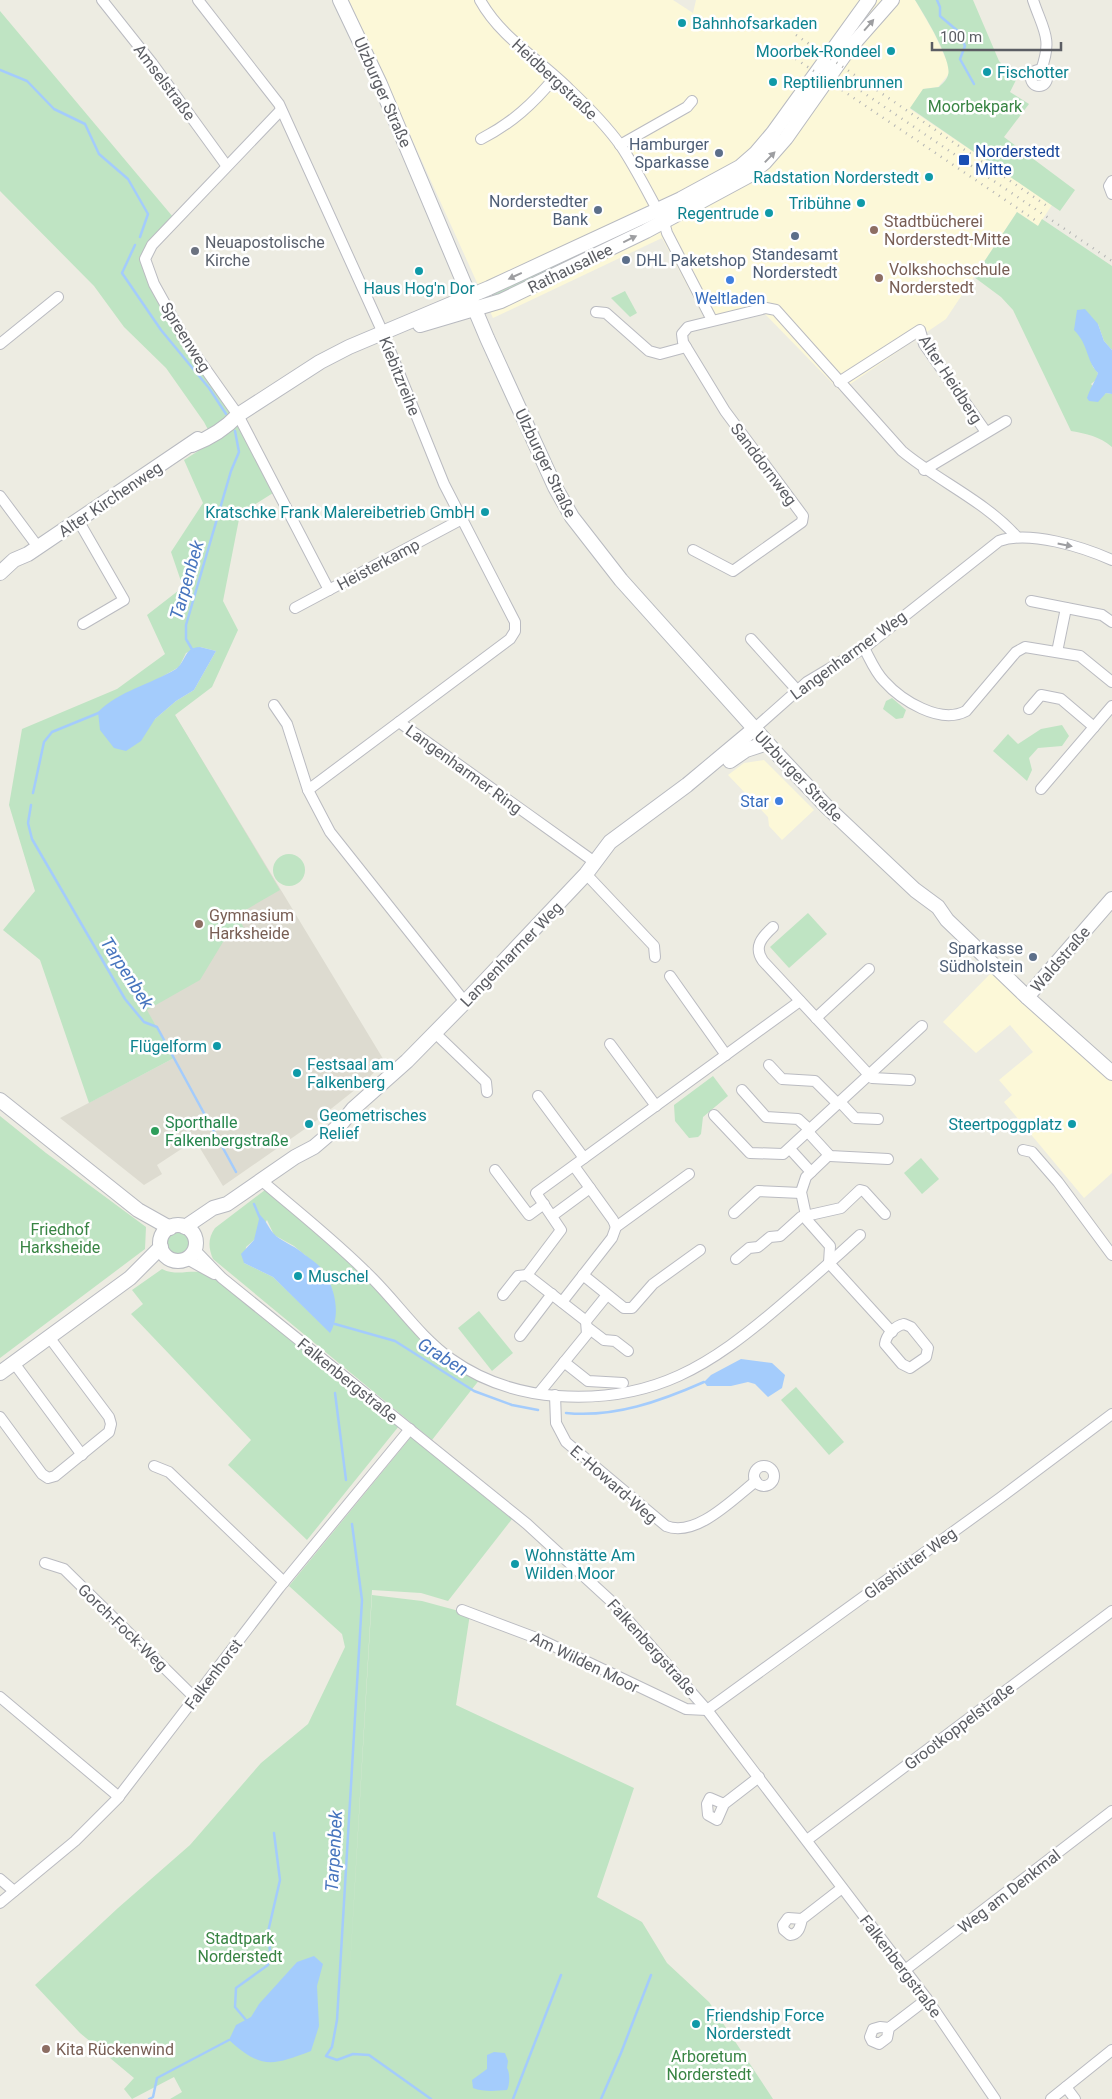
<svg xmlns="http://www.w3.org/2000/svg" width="1112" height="2099" viewBox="0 0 1112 2099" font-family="Roboto,sans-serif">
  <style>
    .commercial { fill: #fcf8d8 }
    .education { fill: #dddbd0 }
    .green { fill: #bfe4c3; fill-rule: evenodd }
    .water { fill: #a4ccfc }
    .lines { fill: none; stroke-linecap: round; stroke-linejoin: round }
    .stream { stroke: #a4ccfc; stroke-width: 2.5 }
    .street-casing { stroke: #babbc1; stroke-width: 12 }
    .secondary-casing { stroke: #b8bac0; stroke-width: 16 }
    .street { stroke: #fff; stroke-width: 10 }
    .secondary { stroke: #fff; stroke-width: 14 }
    .rail { stroke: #b3b4b4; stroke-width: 2.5; stroke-dasharray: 1 6; stroke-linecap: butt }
    .oneway { fill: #9d9ea1 }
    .culture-dot { fill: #0f9aa8; stroke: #fff; stroke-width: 2 }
    .service-dot { fill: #5c6f8a; stroke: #fff; stroke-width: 2 }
    .transit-dot { fill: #1a4fb4; stroke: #fff; stroke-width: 2 }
    .education-dot { fill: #8d6e63; stroke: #fff; stroke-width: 2 }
    .worship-dot { fill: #6b7280; stroke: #fff; stroke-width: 2 }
    .shop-dot { fill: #3f7fe0; stroke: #fff; stroke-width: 2 }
    .leisure-dot { fill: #2e9e5b; stroke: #fff; stroke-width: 2 }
    .labels { text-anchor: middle; stroke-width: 5; stroke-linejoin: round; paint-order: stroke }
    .culture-label { font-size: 16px; fill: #0d838f; stroke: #fff; text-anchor: start }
    .street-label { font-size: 16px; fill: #5b5d63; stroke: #fff }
    .park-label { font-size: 16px; fill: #388443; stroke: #fff }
    .service-label { font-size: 16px; fill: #4e5e75; stroke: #fff; text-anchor: end }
    .transit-label { font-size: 16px; fill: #164399; stroke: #fff; text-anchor: start }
    .education-label { font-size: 16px; fill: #785e54; stroke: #fff; text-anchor: start }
    .worship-label { font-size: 16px; fill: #5b616d; stroke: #fff; text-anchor: start }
    .shop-label { font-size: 16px; fill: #366cbe; stroke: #fff }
    .leisure-label { font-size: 16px; fill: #27864d; stroke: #fff; text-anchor: start }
    .water-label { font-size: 18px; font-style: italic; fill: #4775be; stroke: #fff }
  </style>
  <rect width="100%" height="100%" fill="#edece2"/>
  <g class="commercial">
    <path d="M349 0H673L693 13 696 0H915L934 33 949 66V74L938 87 923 89 910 109 1052 205 1038 226 1017 212 946 319 840 391 765 314 760 313 709 327 662 238 493 318Z"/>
    <path d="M764 760 814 810 782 840 769 826 768 817 728 775 744 763Z"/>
    <path d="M992 972 1112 1072V1173L1084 1198 1004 1102 1012 1095 999 1080 1033 1052 1010 1025 976 1053 943 1022Z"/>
  </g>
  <path class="education" d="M175 715 385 1062 361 1085 312 1124 223 1186 195 1140 157 1165 162 1174 144 1185 60 1118 174 1058 42 828Z"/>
  <g class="green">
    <path d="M915 0H973L999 61 1016 80 1010 92 1029 104 1004 137 1075 190 1060 211 910 108 923 89 939 87C942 84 947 80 948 75 953 61 923 13 915 0Z"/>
    <path d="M0 11 173 217 139 258 171 324 238 424 273 493 240 514 223 601 238 630 212 687 175 715 280 890 237 915 245 930 223 942 200 980 147 1010 174 1058 89 1103 40 960 3 930 35 891 9 805 22 729 117 689 165 654 147 615 183 587 171 552 203 503 184 460 214 441 204 422 166 368 124 327 94 286 0 191ZM200 647 216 651 194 690 176 701 155 719 153 682 179 667 186 653Z"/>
    <path d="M1017 212 1038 226 1042 219 1112 266V350L1104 341 1098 324 1083 339 1093 367 1098 373 1096 380 1091 384 1102 396 1106 393 1112 394V447C1099 436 1087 434 1071 431L1013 310 1001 297 974 277Z"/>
    <path d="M640 224 642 229 495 301 492 295Z"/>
    <path d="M625 291 637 313 630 317 611 298Z"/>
    <path d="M892 698 906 710 903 718 896 719 883 709 886 701Z"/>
    <path d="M1062 725 1069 736 1062 746 1038 748 1029 758 1032 770 1027 781 993 751 1008 734 1018 744 1041 729Z"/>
    <circle cx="289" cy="870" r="16"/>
    <path d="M808 913 827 934 789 968 770 947Z"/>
    <path d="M713 1076 728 1096 703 1117 701 1134 698 1137 689 1138 675 1121 674 1105Z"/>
    <path d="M0 1116 46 1153 146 1227 145 1249 0 1358Z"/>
    <path d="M921 1158 939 1179 922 1194 904 1173Z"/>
    <path d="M265 1190 333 1247 480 1379 432 1440 213 1259C208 1247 208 1238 215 1228ZM267 1220 274 1235 294 1246 325 1272 333 1292 330 1332 273 1277 244 1263 246 1247 254 1240Z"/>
    <circle cx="179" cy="1244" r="12"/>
    <path d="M162 1269C177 1277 193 1268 209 1274L399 1426 307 1540 228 1465 251 1440 131 1314 143 1304 132 1290Z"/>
    <path d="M479 1311 513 1353 492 1371 458 1328Z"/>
    <path d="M796 1387 844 1442 829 1455 781 1400Z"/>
    <path d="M411 1437 512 1519 448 1601 421 1593 372 1590 348 2002 372 1595 422 1601 470 1614 456 1705 634 1788 597 1897 642 1922 667 1963 709 2002 773 2099H170L182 2092 174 2077 132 2099 124 2089 134 2078 80 2033 35 1985 118 1908 190 1845 261 1763 308 1724 345 1647 342 1634 289 1586Z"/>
  </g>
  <g class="water">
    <path d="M1085 309 1098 324 1104 341 1112 350V394L1106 393 1098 402 1089 401 1087 398C1090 388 1095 382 1098 373 1086 361 1089 345 1074 330L1077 310Z"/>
    <path d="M200 647 216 651 194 690 176 701 155 719 141 741 126 751 114 748 100 730 98 712C119 691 151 684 176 669 186 662 184 647 200 647Z"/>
    <path d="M260 1215C267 1221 269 1230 276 1236 285 1243 297 1247 305 1255 311 1259 322 1267 325 1273 335 1290 341 1315 330 1333L273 1277 244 1263 241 1254 254 1240Z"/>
    <path d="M741 1359 772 1363 785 1375 782 1388 768 1397 755 1384 748 1382 731 1386H707L704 1382 711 1375Z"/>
    <path d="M314 1956 323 1964 317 1986 319 2026 311 2051C272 2066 261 2069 229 2040L236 2025 251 2017 259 2004 297 1962Z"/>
    <path d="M494 2052 505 2053 508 2061 507 2068C510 2072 510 2085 507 2090 496 2091 483 2092 473 2088L472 2080 487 2069V2055Z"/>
  </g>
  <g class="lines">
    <g class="stream">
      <path d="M937 0 940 7V16L959 32 965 46 960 59 974 84"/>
      <path d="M0 70 27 81 54 109 85 124 99 154 128 179 148 214 140 237"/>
      <path d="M135 245 122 273 161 330 209 388 226 414"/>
      <path d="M193 651 186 639V625L231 471 239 452 235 431"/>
      <path d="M33 793 44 742 52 732 101 712"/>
      <path d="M31 805 28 823 32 839 125 999 144 1022 157 1027 236 1172"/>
      <path d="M254 1204 260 1218"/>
      <path d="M335 1324 395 1341 474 1391 512 1405 538 1410"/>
      <path d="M335 1393 346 1480"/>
      <path d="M566 1413C614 1418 661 1401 704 1382"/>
      <path d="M352 1524 362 1600 337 2020 332 2047 326 2056 337 2060 353 2054 369 2055 431 2099"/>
      <path d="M246 2020 235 2007 236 1988 268 1965 270 1951 268 1932 280 1880 274 1833"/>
      <path d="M149 2099 153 2097 157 2078 229 2040"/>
      <path d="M513 2099 561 1975"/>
      <path d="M601 2099 621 2053 651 1975"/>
    </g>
    <g class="street-casing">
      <g id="street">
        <path d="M102 0 152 63 226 165"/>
        <path d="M198 0 279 104 383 333 444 484 515 622V631L510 639 399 722"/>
        <path d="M480 0C501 38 539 59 569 89 587 106 606 125 621 146 637 170 650 197 664 222L667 233 712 320"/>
        <path d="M1033 0C1043 30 1053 38 1041 70"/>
        <circle cx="1039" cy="78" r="8"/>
        <path d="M281 110 152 245 145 259 154 284 185 340 238 415 329 590"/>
        <path d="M481 139C512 123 533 104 555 77"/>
        <path d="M620 145 687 107 692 101"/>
        <path d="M1112 181 1109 186 1112 194"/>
        <path d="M596 312 606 313 649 351 660 354 686 347"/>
        <path d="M0 344 58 297"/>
        <path d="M839 382 920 330 924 344 986 432"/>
        <path d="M924 470 1006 421"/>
        <path d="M0 496 38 547"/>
        <path d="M78 520 124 600 83 624"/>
        <path d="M693 550 733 571 802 522 803 516 725 411 683 342 682 334 688 327 766 308 776 310 902 451C938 481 985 501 1017 537"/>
        <path d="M1031 601 1102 615 1112 622"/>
        <path d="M295 608 462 519"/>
        <path d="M751 639 797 690"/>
        <path d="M864 648C870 659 875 672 884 681 901 700 940 725 966 711L1016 652 1025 647 1080 656 1112 682"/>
        <path d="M1057 652 1066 608"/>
        <path d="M274 705 287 724 308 790 330 832 465 1002"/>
        <path d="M1029 709 1041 695 1061 699 1094 727"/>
        <path d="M754 729 807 682 864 648 999 541C1029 530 1083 547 1112 560"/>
        <path d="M1041 789 1112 706"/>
        <path d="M308 790 399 722 596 863"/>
        <path d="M586 874 654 946 655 957"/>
        <path d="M773 927C762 937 753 947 763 961L872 1078 910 1080"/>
        <path d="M670 976 726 1055"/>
        <path d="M816 1018 869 969"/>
        <path d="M435 1033 486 1082 487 1092"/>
        <path d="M610 1044 656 1106"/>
        <path d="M769 1065 782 1079 815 1081 838 1104"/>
        <path d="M742 1090 766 1117 798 1119 810 1130"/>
        <path d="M538 1096 584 1158"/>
        <path d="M840 1102 855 1118 878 1119"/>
        <path d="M714 1115 750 1153 783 1154 922 1026"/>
        <path d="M808 1132 830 1156 888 1159"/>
        <path d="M790 1149 811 1172"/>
        <path d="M1023 1150 1032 1152 1058 1182 1112 1255"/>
        <path d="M829 1155 806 1177 801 1192 807 1220 830 1246 829 1263"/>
        <path d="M574 1166 613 1220 616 1227"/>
        <path d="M495 1170 529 1215 544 1204"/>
        <path d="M261 1180C298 1212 338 1243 372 1278 399 1305 420 1337 451 1359 482 1381 519 1393 557 1396 654 1403 711 1365 781 1305 808 1282 834 1259 860 1235"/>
        <path d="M734 1213 758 1191 801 1193"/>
        <path d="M552 1216 590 1188"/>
        <path d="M195 1250 222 1278 527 1524 612 1602 707 1710 927 1999 995 2099"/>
        <path d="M187 1259 214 1274"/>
        <path d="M736 1259 749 1248 758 1247 770 1237 780 1236 801 1217 841 1208 860 1190 864 1191 885 1214"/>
        <path d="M829 1263 892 1332"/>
        <path d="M527 1275 561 1230 536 1193 800 1001"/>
        <path d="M583 1275 624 1308H632L653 1284 700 1250"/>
        <path d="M503 1295 518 1276 527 1275 586 1321"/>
        <path d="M562 1302 612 1238 616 1227 689 1174"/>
        <path d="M904 1324 911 1327 928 1348 926 1357 910 1368 902 1364 885 1344C886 1335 895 1326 904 1324Z"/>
        <path d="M587 1327 604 1340 615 1341 628 1351"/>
        <path d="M520 1336 552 1294"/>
        <path d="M564 1362 588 1381 623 1383"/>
        <path d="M14 1363 82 1455"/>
        <path d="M539 1393 587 1334 586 1321 607 1295"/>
        <path d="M555 1395 556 1423 566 1442 666 1526C696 1538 733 1499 756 1481"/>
        <path d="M0 1417 42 1474 48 1478 55 1476 109 1432 111 1424 109 1417 49 1337"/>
        <path d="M154 1466 169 1472 284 1582"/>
        <circle cx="764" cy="1476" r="10"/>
        <path d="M45 1563 64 1569 195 1698"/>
        <path d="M462 1610 539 1639 686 1709 707 1710 1000 1498 1112 1414"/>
        <path d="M0 1697 119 1797"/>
        <path d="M724 1804 710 1798 707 1804 708 1815 717 1820 724 1804 759 1777"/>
        <path d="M807 1840 1112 1611"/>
        <path d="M0 1879 14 1891"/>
        <path d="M0 1903 75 1841 117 1799 279 1588 410 1429"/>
        <path d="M802 1919 788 1918 783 1925 784 1930 790 1935C799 1934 800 1927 802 1919L842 1888"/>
        <path d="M905 1970 1112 1811"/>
        <path d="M889 2028 880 2027 873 2029 870 2037 872 2041 879 2044 887 2038 889 2028 927 1999"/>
        <path d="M1066 2087 1075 2099"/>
        <path d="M1051 2099 1112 2050"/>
      </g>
    </g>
    <g class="secondary-casing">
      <g id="secondary">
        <path d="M340 0 380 84 487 338 555 487 572 517 621 580 779 756 827 807 915 890 938 907 947 920 1027 997 1112 1073"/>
        <path d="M420 325 501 301 646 231 748 176 765 162 786 138 848 50 892 0"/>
        <path d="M192 445C210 438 225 429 238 415L320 362 349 347 489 288 681 199 740 167 756 153 773 133 869 0"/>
        <path d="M0 573 14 560 28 554 198 439"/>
        <path d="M730 761 746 750 767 743"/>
        <path d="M1027 997 1112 899"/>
        <path d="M0 1100 138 1210 170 1228"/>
        <circle cx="178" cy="1243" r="18"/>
        <path d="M185 1227 213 1208 227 1204 295 1157 314 1147 341 1124 353 1109 407 1061 465 1002 586 874 610 842 687 785 754 729"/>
        <path d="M0 1373 130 1278 161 1247"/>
      </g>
    </g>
    <use href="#street" class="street"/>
    <use href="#secondary" class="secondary"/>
    <g class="rail">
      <path d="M796 35 1047 206"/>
      <path d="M784 51 1035 220"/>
      <path d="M861 91 1112 261"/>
    </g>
  </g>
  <defs><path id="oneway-solid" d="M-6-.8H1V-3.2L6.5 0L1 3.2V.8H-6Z" transform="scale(1.25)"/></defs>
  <g class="oneway">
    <use href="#oneway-solid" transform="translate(869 25) rotate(-49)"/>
    <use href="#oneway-solid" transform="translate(770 157) rotate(-46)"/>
    <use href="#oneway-solid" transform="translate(630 239) rotate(-26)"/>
    <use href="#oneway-solid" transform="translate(515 276) rotate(155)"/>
    <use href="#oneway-solid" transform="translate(1065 545) rotate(11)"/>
  </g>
  <g class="culture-dot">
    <circle cx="682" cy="23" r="5"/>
    <circle cx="891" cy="51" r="5"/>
    <circle cx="987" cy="72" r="5"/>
    <circle cx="773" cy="82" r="5"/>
    <circle cx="929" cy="177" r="5"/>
    <circle cx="861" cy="203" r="5"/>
    <circle cx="769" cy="213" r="5"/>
    <circle cx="419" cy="271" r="5"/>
    <circle cx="485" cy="512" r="5"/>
    <circle cx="217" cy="1046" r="5"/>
    <circle cx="297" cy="1073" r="5"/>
    <circle cx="309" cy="1124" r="5"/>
    <circle cx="1072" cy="1124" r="5"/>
    <circle cx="298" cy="1276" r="5"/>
    <circle cx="515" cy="1564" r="5"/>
    <circle cx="696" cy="2024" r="5"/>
  </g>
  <g class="service-dot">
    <circle cx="719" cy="153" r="5"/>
    <circle cx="598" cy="210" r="5"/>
    <circle cx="795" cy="236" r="5"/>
    <circle cx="626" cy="260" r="5"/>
    <circle cx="1033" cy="957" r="5"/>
  </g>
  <rect class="transit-dot" x="958" y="154" width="12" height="12" rx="2.5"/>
  <g class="education-dot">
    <circle cx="874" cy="230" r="5"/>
    <circle cx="879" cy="278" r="5"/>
    <circle cx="199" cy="924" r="5"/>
    <circle cx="46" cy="2049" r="5"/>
  </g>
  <circle class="worship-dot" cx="195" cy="251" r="5"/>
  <g class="shop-dot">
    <circle cx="730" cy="280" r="5"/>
    <circle cx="779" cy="801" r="5"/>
  </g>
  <circle class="leisure-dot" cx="155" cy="1131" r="5"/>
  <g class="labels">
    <g class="culture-label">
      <text x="692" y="29">Bahnhofsarkaden</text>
      <text x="881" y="57" text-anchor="end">Moorbek-Rondeel</text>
      <text x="997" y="78">Fischotter</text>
      <text x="783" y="88">Reptilienbrunnen</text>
      <text x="919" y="183" text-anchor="end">Radstation Norderstedt</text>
      <text x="851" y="209" text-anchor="end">Tribühne</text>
      <text x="759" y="219" text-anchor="end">Regentrude</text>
      <text x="419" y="294" text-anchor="middle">Haus Hog'n Dor</text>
      <text x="475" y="518" text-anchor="end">Kratschke Frank Malereibetrieb GmbH</text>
      <text x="207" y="1052" text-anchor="end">Flügelform</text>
      <text x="307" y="1070">Festsaal am<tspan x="307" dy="18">Falkenberg</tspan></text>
      <text x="319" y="1121">Geometrisches<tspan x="319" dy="18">Relief</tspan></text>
      <text x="1062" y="1130" text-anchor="end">Steertpoggplatz</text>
      <text x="308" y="1282">Muschel</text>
      <text x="525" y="1561">Wohnstätte Am<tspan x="525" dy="18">Wilden Moor</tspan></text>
      <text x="706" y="2021">Friendship Force<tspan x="706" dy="18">Norderstedt</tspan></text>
    </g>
    <g class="street-label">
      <text transform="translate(555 79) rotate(43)" y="6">Heidbergstraße</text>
      <text transform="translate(165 82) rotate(53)" y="6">Amselstraße</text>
      <text transform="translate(383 92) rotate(66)" y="6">Ulzburger Straße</text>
      <text transform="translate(570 268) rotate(-26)" y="6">Rathausallee</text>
      <text transform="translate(186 337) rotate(58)" y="6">Spreenweg</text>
      <text transform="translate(400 376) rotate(68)" y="6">Kiebitzreihe</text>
      <text transform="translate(951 379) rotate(57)" y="6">Alter Heidberg</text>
      <text transform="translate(546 463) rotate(64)" y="6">Ulzburger Straße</text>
      <text transform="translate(764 464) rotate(53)" y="6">Sanddornweg</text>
      <text transform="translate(110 499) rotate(-34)" y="6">Alter Kirchenweg</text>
      <text transform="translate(378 564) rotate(-28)" y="6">Heisterkamp</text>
      <text transform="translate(848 655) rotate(-36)" y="6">Langenharmer Weg</text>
      <text transform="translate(464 769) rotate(36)" y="6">Langenharmer Ring</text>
      <text transform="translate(799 776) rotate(46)" y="6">Ulzburger Straße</text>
      <text transform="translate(511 954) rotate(-46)" y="6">Langenharmer Weg</text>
      <text transform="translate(1060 959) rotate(-49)" y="6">Waldstraße</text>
      <text transform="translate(348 1380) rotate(39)" y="6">Falkenbergstraße</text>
      <text transform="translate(614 1484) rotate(41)" y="6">E.-Howard-Weg</text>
      <text transform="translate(910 1563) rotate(-36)" y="6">Glashütter Weg</text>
      <text transform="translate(123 1627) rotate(44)" y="6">Gorch-Fock-Weg</text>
      <text transform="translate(652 1647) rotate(48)" y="6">Falkenbergstraße</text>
      <text transform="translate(585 1662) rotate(26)" y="6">Am Wilden Moor</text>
      <text transform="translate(213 1674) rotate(-53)" y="6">Falkenhorst</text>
      <text transform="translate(959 1726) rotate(-37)" y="6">Grootkoppelstraße</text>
      <text transform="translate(1009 1891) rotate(-38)" y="6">Weg am Denkmal</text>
      <text transform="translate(901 1966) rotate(53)" y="6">Falkenbergstraße</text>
    </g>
    <g class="park-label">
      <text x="975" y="112">Moorbekpark</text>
      <text x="60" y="1235">Friedhof<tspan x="60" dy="18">Harksheide</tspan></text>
      <text x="240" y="1944">Stadtpark<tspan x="240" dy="18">Norderstedt</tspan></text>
      <text x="709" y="2062">Arboretum<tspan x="709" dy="18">Norderstedt</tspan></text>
    </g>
    <g class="service-label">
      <text x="709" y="150">Hamburger<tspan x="709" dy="18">Sparkasse</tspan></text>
      <text x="588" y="207">Norderstedter<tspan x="588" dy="18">Bank</tspan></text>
      <text x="795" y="260" text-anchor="middle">Standesamt<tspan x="795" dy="18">Norderstedt</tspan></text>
      <text x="636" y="266" text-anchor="start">DHL Paketshop</text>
      <text x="1023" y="954">Sparkasse<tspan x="1023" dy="18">Südholstein</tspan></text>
    </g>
    <g class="transit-label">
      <text x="975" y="157">Norderstedt<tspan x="975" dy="18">Mitte</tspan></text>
    </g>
    <g class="education-label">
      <text x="884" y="227">Stadtbücherei<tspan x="884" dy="18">Norderstedt-Mitte</tspan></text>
      <text x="889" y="275">Volkshochschule<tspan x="889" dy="18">Norderstedt</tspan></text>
      <text x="209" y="921">Gymnasium<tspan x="209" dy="18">Harksheide</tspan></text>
      <text x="56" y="2055">Kita Rückenwind</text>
    </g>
    <g class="worship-label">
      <text x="205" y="248">Neuapostolische<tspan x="205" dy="18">Kirche</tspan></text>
    </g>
    <g class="shop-label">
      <text x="730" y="304">Weltladen</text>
      <text x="769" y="807" text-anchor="end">Star</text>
    </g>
    <g class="leisure-label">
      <text x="165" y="1128">Sporthalle<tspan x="165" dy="18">Falkenbergstraße</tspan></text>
    </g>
    <g class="water-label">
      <text transform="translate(187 580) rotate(-74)" y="6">Tarpenbek</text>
      <text transform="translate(127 973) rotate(57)" y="6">Tarpenbek</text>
      <text transform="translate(443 1357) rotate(32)" y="6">Graben</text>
      <text transform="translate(334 1851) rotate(-87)" y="6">Tarpenbek</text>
    </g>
  </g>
  <path d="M932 42v8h129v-8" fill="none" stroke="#5b5d63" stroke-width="2.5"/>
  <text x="940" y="42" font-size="15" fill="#5b5d63" stroke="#ffffff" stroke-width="4" paint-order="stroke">100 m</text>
</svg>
